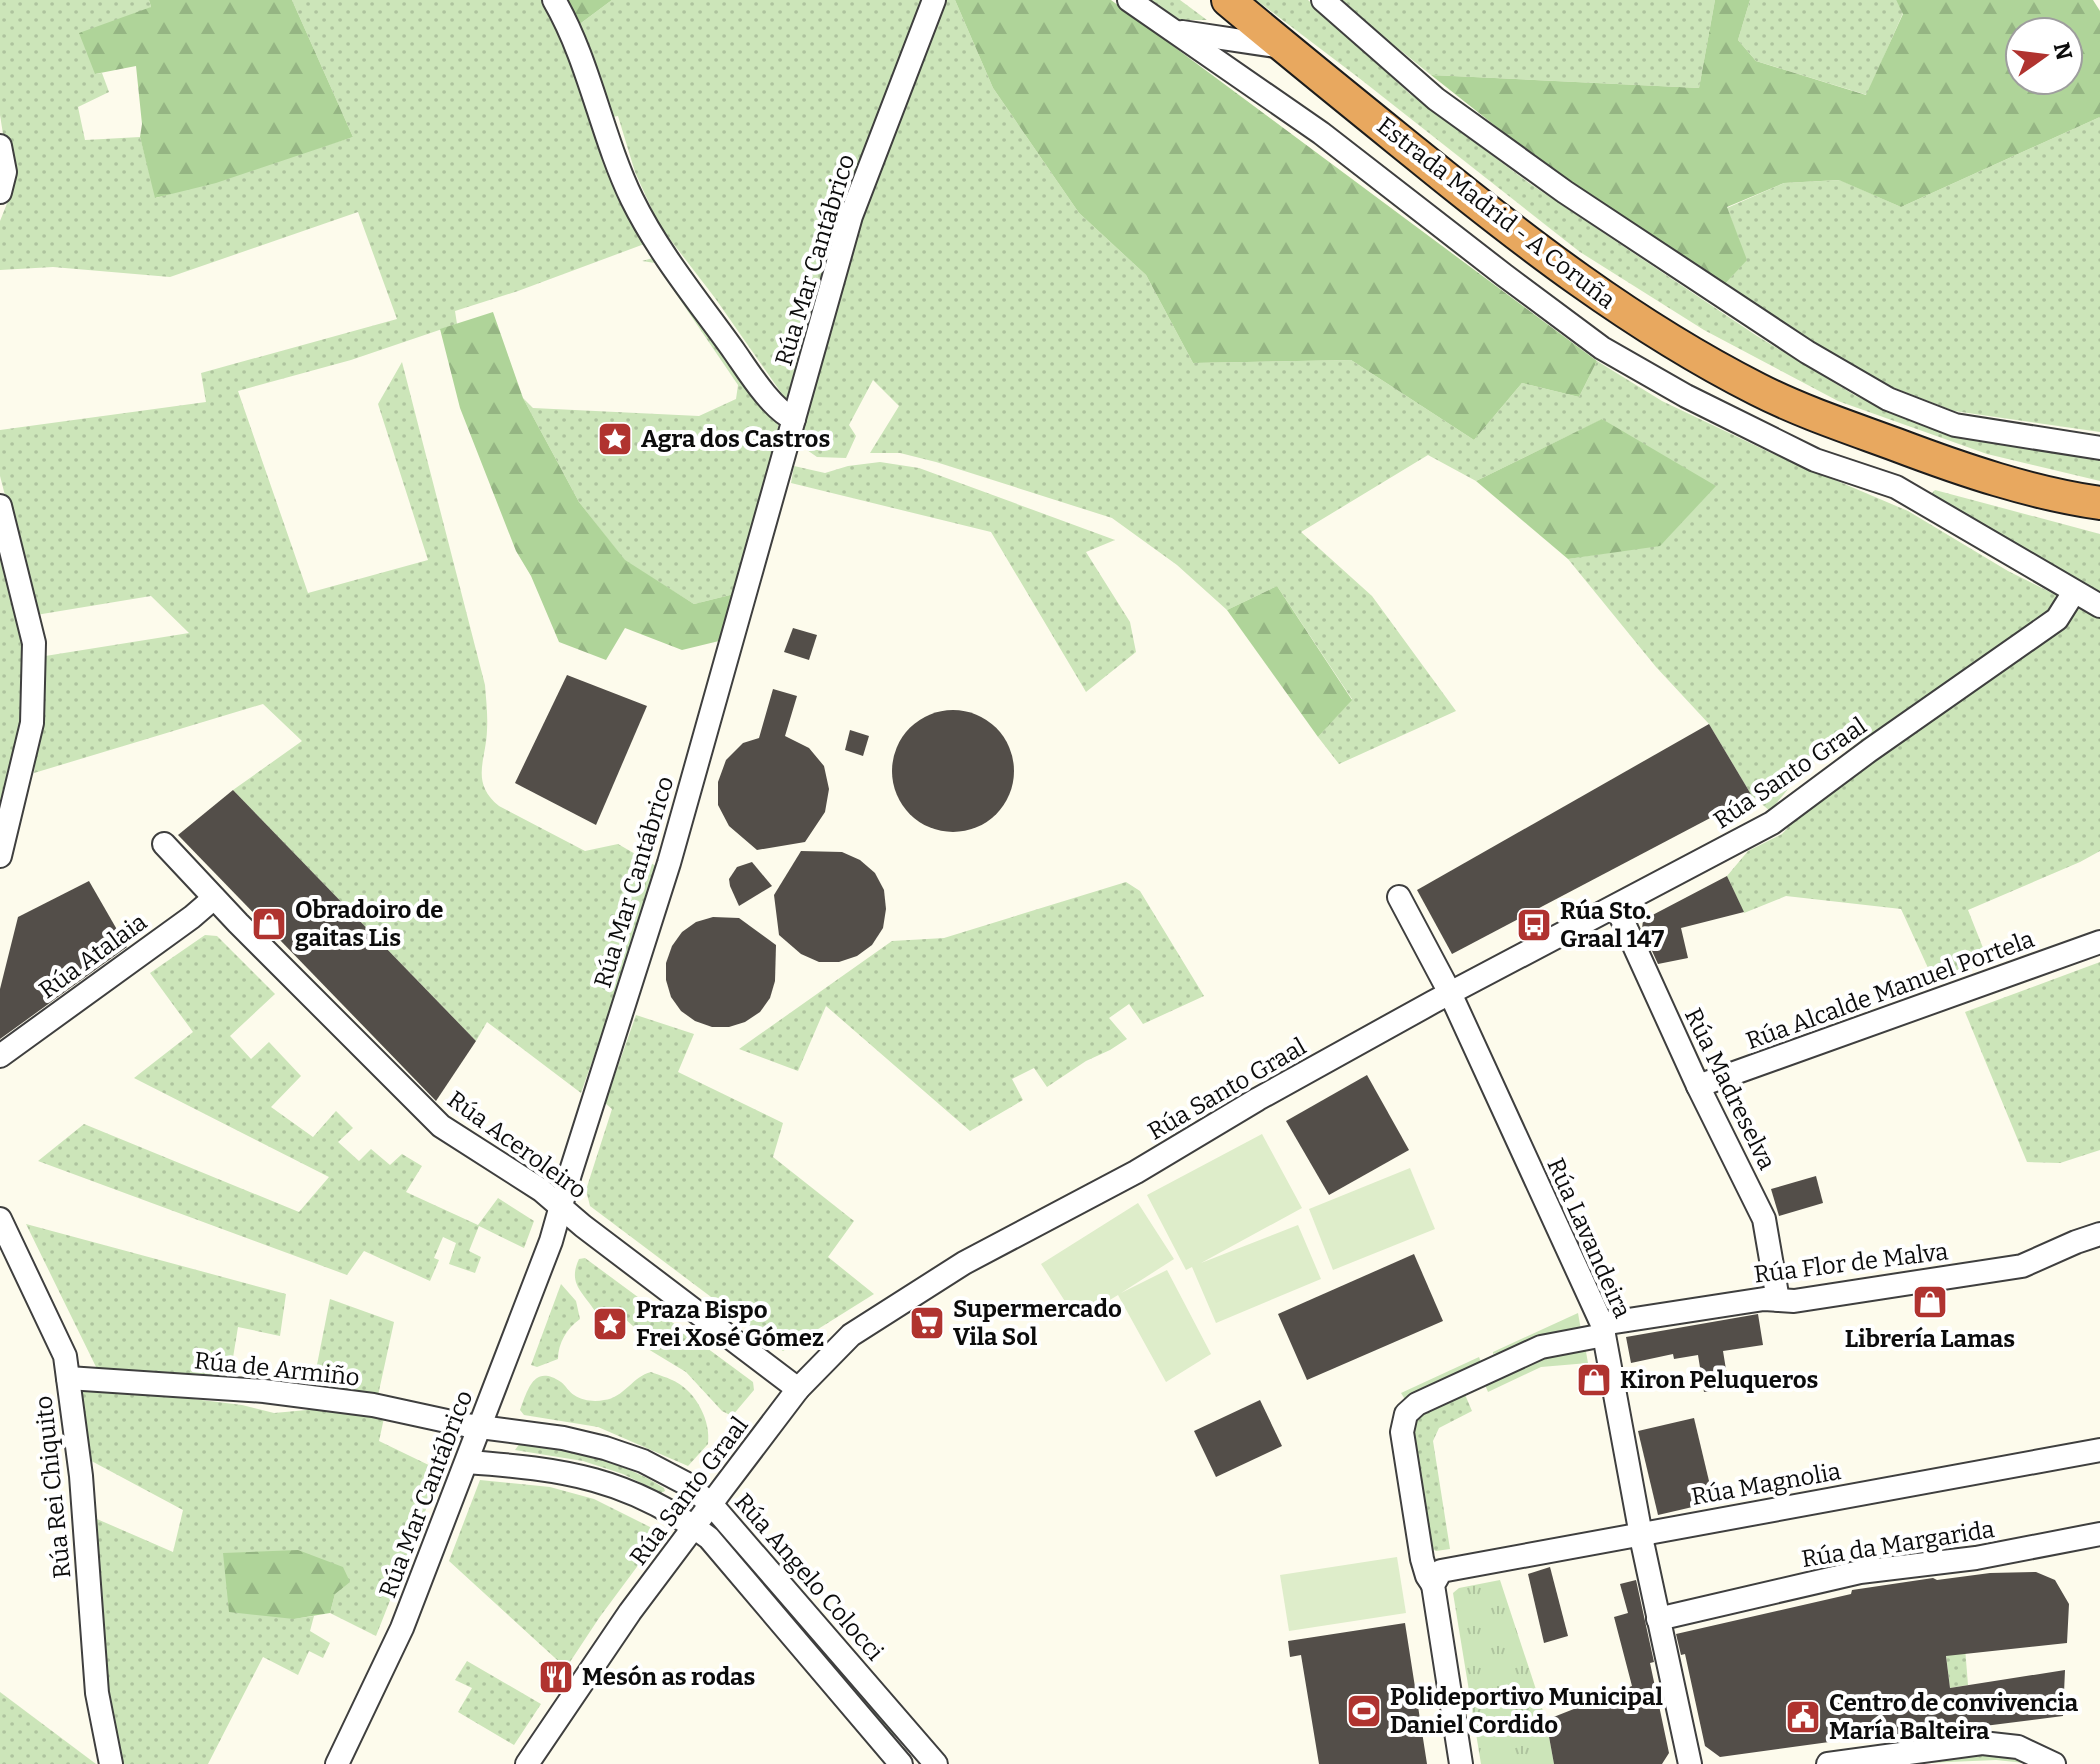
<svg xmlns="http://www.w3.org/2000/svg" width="2100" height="1764" viewBox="0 0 2100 1764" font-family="Bitter,serif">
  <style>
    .grass { fill: url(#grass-dots) }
    .forest { fill: url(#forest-firs); fill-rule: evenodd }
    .park { fill: url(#park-tufts) }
    .garden { fill: #cce5b9 }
    .pitch { fill: #deedca }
    .building { fill: #534e49 }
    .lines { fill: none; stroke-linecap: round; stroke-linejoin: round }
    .minor-casing { stroke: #3f3f3f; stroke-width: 26 }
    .highway-casing { stroke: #1d1d1d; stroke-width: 36 }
    .minor { stroke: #fff; stroke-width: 22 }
    .highway { stroke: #e8a85f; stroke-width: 32 }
    .labels { text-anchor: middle; stroke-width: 8; stroke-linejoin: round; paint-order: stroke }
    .street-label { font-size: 24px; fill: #0c0c0c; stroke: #fff }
    .poi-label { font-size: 24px; font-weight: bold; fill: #0c0c0c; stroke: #fff; text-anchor: start }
  </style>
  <defs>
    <pattern id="grass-dots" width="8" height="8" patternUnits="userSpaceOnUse" patternTransform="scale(2)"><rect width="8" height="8" fill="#cce5b9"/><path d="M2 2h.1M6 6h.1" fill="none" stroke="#aec39e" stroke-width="1.8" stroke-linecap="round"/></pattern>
    <pattern id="forest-firs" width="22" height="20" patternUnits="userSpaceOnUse" patternTransform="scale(2)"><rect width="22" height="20" fill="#afd499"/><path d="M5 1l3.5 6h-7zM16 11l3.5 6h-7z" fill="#95b583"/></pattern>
    <pattern id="park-tufts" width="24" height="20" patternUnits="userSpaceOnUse" patternTransform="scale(2)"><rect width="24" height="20" fill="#cce5b9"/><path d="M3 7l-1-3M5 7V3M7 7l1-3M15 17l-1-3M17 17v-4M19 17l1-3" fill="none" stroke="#aec39e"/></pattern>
  </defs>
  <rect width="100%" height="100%" fill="#fdfbec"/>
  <g class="grass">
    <path d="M0 0H149L151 7 95 74 102 73 109 92 78 107 85 140 140 137 156 198 353 137 292 0H546L647 243 518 291 455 311 457 324 351 360 238 391 308 593 428 560 378 404 402 362 485 685C486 699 488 715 487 730 486 761 470 782 499 806L585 851 618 844 656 866 632 949 581 1093 487 1022 476 1041 233 790 302 741 263 704 34 773 39 721V657L189 633 151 596 36 615 0 476V430L206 402 201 373 397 319 358 212 170 277 53 267 0 270V221L12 191 0 115Z"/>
    <path d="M612 0H923L789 404 715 298 659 225 635 172 618 116 607 118 573 29Z"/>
    <path d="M942 0H955L993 88 1079 213 1146 275 1193 363 1351 360 1474 440 1522 383 1579 397 1597 361 1662 401 1769 452 1908 511 2008 571 2056 595 2051 615 1865 744 1851 732 1802 772 1770 811 1752 796 1709 724 1656 667 1568 559 1612 552 1603 419 1476 481 1428 455 1301 532 1372 596 1456 711 1339 764 1318 737 1352 699 1277 586 1227 610 1177 565 1112 518 936 462 900 453H870L899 406 873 380 849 425 856 436 846 458 817 457 797 443 860 214Z"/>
    <path d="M1148 0H1180L1207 20H1181Z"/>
    <path d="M1256 0H1308L1410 94 1529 183 1757 336 1856 396 1920 424 1992 441 2100 459V481L1987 454 1838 401 1704 330 1580 252 1359 78Z"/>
    <path d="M1338 0H1715L1699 88 1431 75Z"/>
    <path d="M1750 0H1896L1903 13 1867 95 1756 61 1738 40Z"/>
    <path d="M2100 117V432L1954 411 1874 380 1724 285 1746 260 1727 208 1784 183 1840 180 1901 207Z"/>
    <path d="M660 256 778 420 779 437 734 594 694 604 625 561 579 502 523 398 533 408 699 416 736 399 738 385 655 263 642 261Z"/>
    <path d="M880 462 919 468 1115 540 1086 552 1130 622 1136 652 1086 692 991 532 791 483 794 466 825 473 848 466Z"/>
    <path d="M1935 490 2100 534V594L1930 495Z"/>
    <path d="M0 523 31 663 26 737 0 836Z"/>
    <path d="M2079 609 2093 611 2100 616V851L2080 862 1968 910 1989 963 1934 981 1901 909 1786 896 1744 913 1727 876 1748 851 1782 834 1808 806Z"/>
    <path d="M1126 882 1140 891 1204 996 1143 1024 1129 1004 1109 1018 1127 1039 1110 1050 1086 1061 1047 1087 1034 1068 1012 1079 1023 1100 970 1131 826 1006 798 1071 739 1049 892 941 944 938Z"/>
    <path d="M205 935 217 936 275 994 230 1036 251 1059 269 1042 301 1076 271 1107 313 1137 336 1111 353 1128 338 1142 359 1161 371 1149 390 1165 402 1154 422 1166 406 1192 478 1225 498 1198 534 1221 524 1248 479 1226 469 1251 481 1257 475 1273 449 1264 456 1243 443 1237 434 1258 439 1260 430 1281 364 1251 347 1275 38 1161 84 1124 299 1212 329 1177 134 1078 193 1032 150 973Z"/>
    <path d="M2100 962V1150L2060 1163 2027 1162 1965 1012Z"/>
    <path d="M636 1015 694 1034 678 1072 783 1123 773 1157 854 1221 828 1257 874 1294 783 1351 590 1206 586 1190 612 1109 605 1103Z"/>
    <path d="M26 1224 286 1294 280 1336 238 1327 229 1382 99 1373Z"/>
    <path d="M585 1258 753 1382 754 1390 732 1416 722 1411 686 1372 643 1346 634 1327 623 1317 603 1310 595 1311C581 1290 568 1283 579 1259Z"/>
    <path d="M561 1284 576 1301 580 1319C567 1328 558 1343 558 1359L537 1367 531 1365Z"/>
    <path d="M330 1299 394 1322 377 1400 312 1390Z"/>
    <path d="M651 1372C659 1375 669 1378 676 1382 697 1393 711 1422 708 1444L688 1466 598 1427 524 1415 520 1410C528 1389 534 1364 561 1382 566 1386 569 1392 574 1395 583 1401 595 1402 604 1400 624 1398 633 1376 651 1372Z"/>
    <path d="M95 1387 242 1405 274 1413 340 1407 384 1418 379 1441 441 1471 376 1636 330 1613 335 1594 293 1619 314 1616 310 1631 330 1643 323 1658 309 1651 298 1675 263 1657 208 1764H118L111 1729 90 1516 173 1552 183 1510 84 1457 80 1393Z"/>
    <path d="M1463 1390 1472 1411 1439 1428 1433 1441 1450 1549 1436 1551 1429 1547 1411 1423 1422 1409Z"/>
    <path d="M520 1443C570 1451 621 1460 664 1488L665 1491 661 1493 623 1474 583 1461 515 1450Z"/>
    <path d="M480 1480 550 1487 594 1499 662 1533 599 1618 566 1668 449 1561Z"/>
    <path d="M724 1531 896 1733 893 1737 724 1540 722 1534Z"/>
    <path d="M1964 1635 1968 1685 1950 1688 1944 1638Z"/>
    <path d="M467 1661 541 1704 514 1745 458 1712 472 1688 455 1680Z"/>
    <path d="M0 1692 96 1764H0Z"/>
    <path d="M1973 1754H1996L2034 1764 1996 1760 1903 1764Z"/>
  </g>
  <g class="forest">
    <path d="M149 0H292L353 137 216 183 155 198 140 137 142 124 136 66 95 74 79 33 151 7Z"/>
    <path d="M559 0H612L573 29Z"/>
    <path d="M955 0H1111L1597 361 1579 397 1522 383 1474 440 1351 360 1193 363 1146 275 1079 213 993 88Z"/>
    <path d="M1715 0H1750L1738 40 1756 61 1866 95 1903 14 1896 0H2093L2100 11V117L1901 207 1839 180 1784 183 1727 207 1747 260 1724 285 1551 170 1431 75 1699 88ZM2020 32H2068V80H2020Z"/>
    <path d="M493 312 523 398 579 502 625 560 694 604 734 594 719 641 682 650 625 628 606 660 559 642 531 576 516 551 460 408 440 329Z"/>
    <path d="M1602 419 1716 486 1660 546 1568 559 1476 481Z"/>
    <path d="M1277 586 1352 700 1318 737 1227 610Z"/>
    <path d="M298 1550 343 1567 350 1582 335 1594 330 1613 294 1619 229 1612 223 1553Z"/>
  </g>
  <path class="park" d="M1500 1580 1546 1720 1554 1764H1481L1453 1593 1459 1588Z"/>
  <g class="garden">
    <path d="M1578 1313 1581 1330 1493 1354V1352Z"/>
    <path d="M1585 1346 1588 1363 1541 1367 1488 1392 1483 1380 1530 1360Z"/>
    <path d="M1479 1357 1483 1368 1406 1401 1401 1393Z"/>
  </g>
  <g class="pitch">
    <path d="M1262 1134 1302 1208 1201 1263 1298 1225 1321 1279 1216 1323 1192 1267 1186 1270 1147 1195Z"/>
    <path d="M1410 1168 1435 1229 1333 1270 1309 1209Z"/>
    <path d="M1138 1203 1174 1259 1121 1293 1167 1270 1211 1354 1166 1382 1118 1295 1077 1320 1041 1264Z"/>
    <path d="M1397 1557 1406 1613 1289 1631 1280 1575Z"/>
  </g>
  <g class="building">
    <path d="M793 628 817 635 809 660 784 652Z"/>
    <path d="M567 675 647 706 596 825 515 783Z"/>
    <path d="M773 689 797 696 785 736 809 748 824 766 829 789 825 812 805 842 757 850 729 826 718 805V782L726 760 743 743 759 738Z"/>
    <circle cx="953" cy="771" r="61"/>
    <path d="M1709 724 1752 796 1452 954 1417 890Z"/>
    <path d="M850 730 869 736 863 756 845 750Z"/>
    <path d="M233 790 476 1041 436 1101 178 835Z"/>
    <path d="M801 851 842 852 860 860 875 873 884 890 886 909 883 928 872 945 857 956 839 962H819L801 954 779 935 774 895Z"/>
    <path d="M752 862 772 886 739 906 730 886 729 879 737 867Z"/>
    <path d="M1727 876 1744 912 1681 928 1688 958 1658 964 1642 929 1643 920Z"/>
    <path d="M89 881 127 947 0 1039V989L18 917Z"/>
    <path d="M713 917 739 918 776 945 775 981 770 998 760 1012 745 1022 729 1027H712L695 1021 681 1011 671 997 666 980V963L672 946 682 932 696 922Z"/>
    <path d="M1367 1075 1409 1150 1329 1195 1286 1121Z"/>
    <path d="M1816 1176 1823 1203 1779 1216 1771 1189Z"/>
    <path d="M1414 1254 1443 1321 1307 1380 1278 1314Z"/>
    <path d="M1758 1314 1763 1345 1723 1351 1729 1388 1704 1392 1698 1355 1674 1359 1673 1354 1631 1363 1626 1337Z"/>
    <path d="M1260 1400 1282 1446 1216 1477 1194 1431Z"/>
    <path d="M1694 1418 1714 1502 1658 1515 1638 1431Z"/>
    <path d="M1550 1567 1568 1636 1544 1643 1528 1574Z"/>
    <path d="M2036 1572 2055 1580 2069 1604 2067 1643 1946 1656 1950 1688 2065 1670 2063 1716 1873 1740V1736L1720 1757 1705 1746 1685 1654 1681 1655 1676 1634 1851 1594 1852 1590 1933 1578 1937 1580 1990 1573Z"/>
    <path d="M1636 1580 1654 1662 1650 1663 1669 1753 1662 1764H1554L1546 1720 1632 1686 1614 1617 1628 1613 1620 1584Z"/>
    <path d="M1405 1623 1427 1764H1319L1301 1655 1290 1657 1288 1641Z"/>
  </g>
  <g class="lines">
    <g class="minor-casing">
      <g id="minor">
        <path d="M554 0C590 62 601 135 632 199 659 254 699 302 734 351 748 371 772 410 794 419"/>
        <path d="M1129 0 1321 133 1504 275 1602 348 1686 396 1815 460 1896 487 2100 606"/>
        <path d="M1323 0 1436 99 1565 192 1807 352 1888 399 1955 425 2100 448"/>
        <path d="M1182 32 1282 47"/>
        <path d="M0 146 5 172 0 192"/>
        <path d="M0 506 34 643 32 723 0 856"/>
        <path d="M164 844 238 923 441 1126 541 1190 583 1226 798 1389"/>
        <path d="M1399 897 1450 993 1602 1324 1643 1546 1690 1764"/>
        <path d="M1616 906 1698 1086 1764 1219 1778 1300"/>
        <path d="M0 1056 192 917 214 898"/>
        <path d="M1698 1086 2100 942"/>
        <path d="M0 1219 65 1356 81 1476 97 1693 111 1764"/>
        <path d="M1602 1324 1764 1299 1794 1301 2022 1266 2076 1242 2100 1234"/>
        <path d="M68 1378 264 1391 373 1405 465 1425 563 1438 605 1448 643 1461 685 1483 711 1504 936 1764"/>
        <path d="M467 1462C563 1469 630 1478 709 1538L901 1764"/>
        <path d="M1433 1585 1427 1576 1422 1559 1402 1432 1406 1414 1417 1404 1541 1347 1604 1335"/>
        <path d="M1658 1619 1860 1572 1976 1558 2100 1534"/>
        <path d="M337 1764 402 1628 551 1241 570 1174 669 863 851 216 934 0"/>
        <path d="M527 1764 630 1612 723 1488 798 1389 851 1335 964 1263 1136 1172 1258 1099 1433 1002 1772 823 1870 750 2057 619 2074 592"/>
        <path d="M1461 1764 1433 1585 1441 1571 2100 1450"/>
        <path d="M1828 1764 1982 1743 2018 1747 2054 1764"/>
      </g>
    </g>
    <g class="highway-casing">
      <path id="highway" d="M1228 0C1290 52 1352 102 1415 153 1523 241 1633 326 1757 389 1802 412 1851 428 1897 445 1963 470 2031 493 2100 503"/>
    </g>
    <use href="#minor" class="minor"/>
    <use href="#highway" class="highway"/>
  </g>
  <defs>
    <g id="sight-square" transform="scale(1.8)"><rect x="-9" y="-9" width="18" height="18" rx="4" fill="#b0332f" stroke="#fff"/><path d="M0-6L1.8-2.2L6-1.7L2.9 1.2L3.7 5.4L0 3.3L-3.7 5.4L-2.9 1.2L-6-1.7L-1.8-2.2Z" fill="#fff"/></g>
    <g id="shop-square" transform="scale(1.8)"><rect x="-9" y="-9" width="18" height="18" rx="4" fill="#b0332f" stroke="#fff"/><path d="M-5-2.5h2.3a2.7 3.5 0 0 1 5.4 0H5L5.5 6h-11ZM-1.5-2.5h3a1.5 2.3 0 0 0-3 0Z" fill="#fff"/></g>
    <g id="bus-square" transform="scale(1.8)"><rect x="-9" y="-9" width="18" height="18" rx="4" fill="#b0332f" stroke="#fff"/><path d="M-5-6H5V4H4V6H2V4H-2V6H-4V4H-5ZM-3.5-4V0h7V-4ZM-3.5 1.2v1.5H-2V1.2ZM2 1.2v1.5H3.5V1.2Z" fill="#fff"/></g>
    <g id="supermarket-square" transform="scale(1.8)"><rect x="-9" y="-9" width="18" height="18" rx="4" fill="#b0332f" stroke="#fff"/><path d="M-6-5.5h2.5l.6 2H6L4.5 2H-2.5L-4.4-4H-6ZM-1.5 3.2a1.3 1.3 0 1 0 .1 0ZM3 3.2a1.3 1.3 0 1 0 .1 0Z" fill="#fff"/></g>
    <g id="restaurant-square" transform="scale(1.8)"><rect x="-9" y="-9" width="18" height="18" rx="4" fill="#b0332f" stroke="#fff"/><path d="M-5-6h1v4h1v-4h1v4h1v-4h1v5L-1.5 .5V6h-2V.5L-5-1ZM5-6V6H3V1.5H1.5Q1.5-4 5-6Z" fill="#fff"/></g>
    <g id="stadium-square" transform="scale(1.8)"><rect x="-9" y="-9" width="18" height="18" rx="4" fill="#b0332f" stroke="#fff"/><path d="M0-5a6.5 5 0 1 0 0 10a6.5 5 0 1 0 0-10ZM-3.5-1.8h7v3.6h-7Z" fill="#fff"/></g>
    <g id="civic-square" transform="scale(1.8)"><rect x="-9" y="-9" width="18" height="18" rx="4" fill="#b0332f" stroke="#fff"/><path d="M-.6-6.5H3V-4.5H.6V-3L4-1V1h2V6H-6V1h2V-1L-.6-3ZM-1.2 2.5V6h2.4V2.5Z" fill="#fff"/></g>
  </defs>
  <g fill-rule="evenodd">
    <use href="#sight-square" x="615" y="439"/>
    <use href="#shop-square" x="269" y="924"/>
    <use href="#bus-square" x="1534" y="925"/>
    <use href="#shop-square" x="1930" y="1302"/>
    <use href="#supermarket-square" x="927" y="1323"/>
    <use href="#sight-square" x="610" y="1324"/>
    <use href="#shop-square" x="1594" y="1380"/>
    <use href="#restaurant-square" x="556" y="1677"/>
    <use href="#stadium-square" x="1364" y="1711"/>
    <use href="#civic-square" x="1803" y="1717"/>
  </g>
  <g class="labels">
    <g class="street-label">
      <text transform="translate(1496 213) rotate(38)" y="8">Estrada Madrid - A Coruña</text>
      <text transform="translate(815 260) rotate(-73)" y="8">Rúa Mar Cantábrico</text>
      <text transform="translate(1790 773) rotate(-34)" y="8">Rúa Santo Graal</text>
      <text transform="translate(634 882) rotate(-73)" y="8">Rúa Mar Cantábrico</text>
      <text transform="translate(93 956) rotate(-36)" y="8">Rúa Atalaia</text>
      <text transform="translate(1890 990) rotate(-20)" y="8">Rúa Alcalde Manuel Portela</text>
      <text transform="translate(1227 1089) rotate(-30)" y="8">Rúa Santo Graal</text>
      <text transform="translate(1730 1089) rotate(64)" y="8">Rúa Madreselva</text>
      <text transform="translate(517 1145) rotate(36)" y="8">Rúa Aceroleiro</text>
      <text transform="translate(1589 1238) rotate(66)" y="8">Rúa Lavandeira</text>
      <text transform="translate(1851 1263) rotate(-7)" y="8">Rúa Flor de Malva</text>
      <text transform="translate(277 1369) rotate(6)" y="8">Rúa de Armiño</text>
      <text transform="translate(1766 1484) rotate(-10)" y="8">Rúa Magnolia</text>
      <text transform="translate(53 1487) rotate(-96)" y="8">Rúa Rei Chiquito</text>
      <text transform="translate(689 1491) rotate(-53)" y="8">Rúa Santo Graal</text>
      <text transform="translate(426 1494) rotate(-69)" y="8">Rúa Mar Cantábrico</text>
      <text transform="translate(1898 1544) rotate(-9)" y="8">Rúa da Margarida</text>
      <text transform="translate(809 1577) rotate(49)" y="8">Rúa Angelo Colocci</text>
    </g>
    <g class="poi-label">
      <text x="641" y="447">Agra dos Castros</text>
      <text x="295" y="918">Obradoiro de<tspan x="295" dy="28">gaitas Lis</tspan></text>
      <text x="1560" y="919">Rúa Sto.<tspan x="1560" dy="28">Graal 147</tspan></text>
      <text x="953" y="1317">Supermercado<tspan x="953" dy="28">Vila Sol</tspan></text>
      <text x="636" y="1318">Praza Bispo<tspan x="636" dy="28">Frei Xosé Gómez</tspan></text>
      <text x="1930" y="1347" text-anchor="middle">Librería Lamas</text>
      <text x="1620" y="1388">Kiron Peluqueros</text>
      <text x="582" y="1685">Mesón as rodas</text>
      <text x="1390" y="1705">Polideportivo Municipal<tspan x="1390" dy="28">Daniel Cordido</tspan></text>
      <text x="1829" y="1711">Centro de convivencia<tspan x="1829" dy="28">María Balteira</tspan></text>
    </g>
  </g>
  <g transform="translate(2044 56) rotate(76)"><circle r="38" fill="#ffffff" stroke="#9e9e9e" stroke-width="2"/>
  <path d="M0-6L14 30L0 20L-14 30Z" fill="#b0332f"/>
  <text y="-12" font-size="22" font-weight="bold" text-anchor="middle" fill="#0c0c0c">N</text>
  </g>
</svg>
